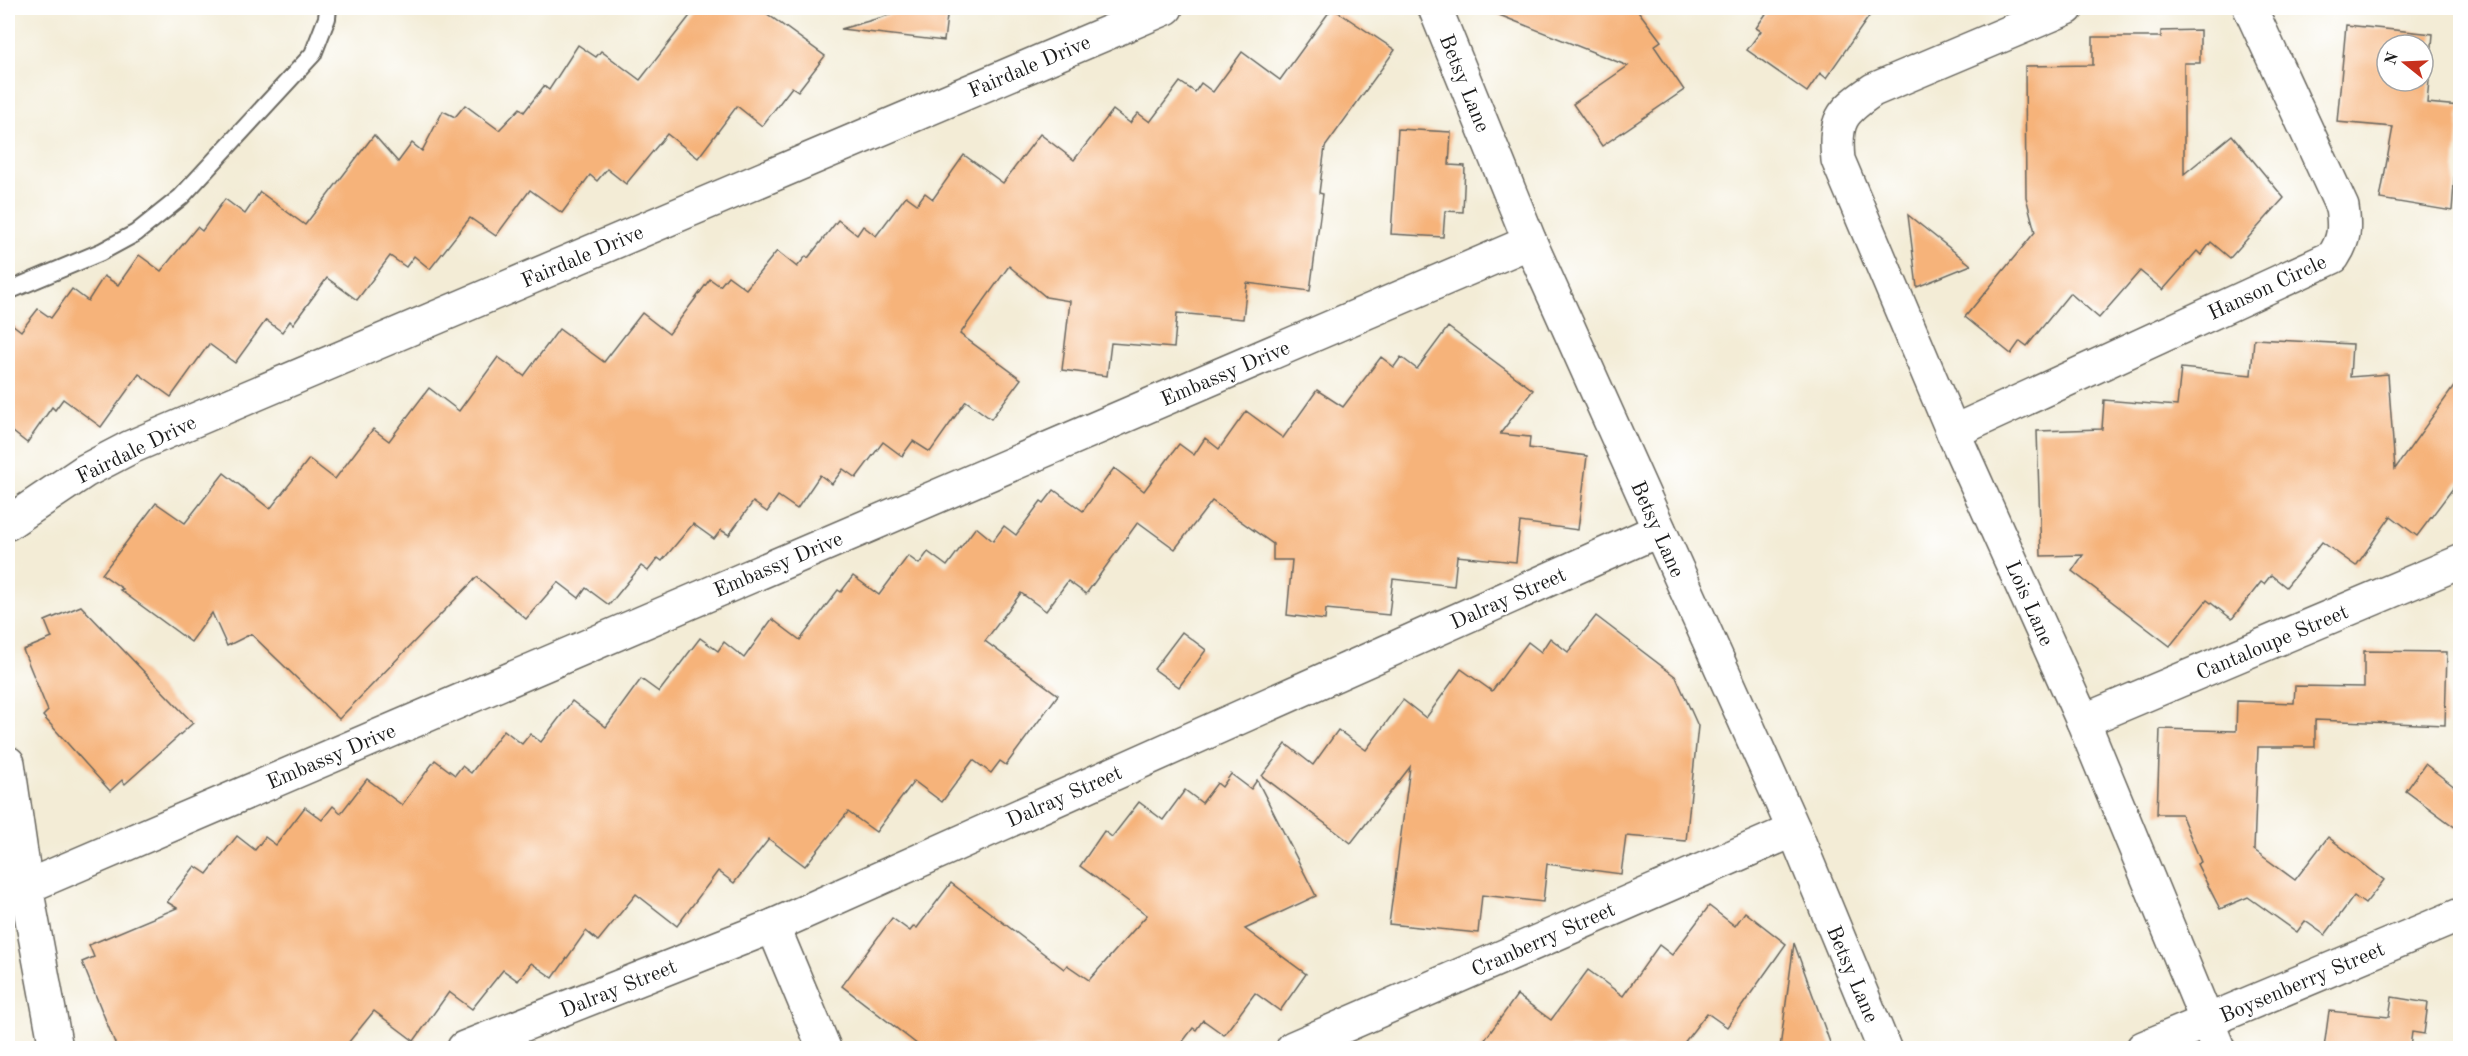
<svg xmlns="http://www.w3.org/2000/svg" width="2468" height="1056" viewBox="0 0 2468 1056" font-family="'Old Standard TT',serif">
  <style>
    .building { fill: #f6b37a; fill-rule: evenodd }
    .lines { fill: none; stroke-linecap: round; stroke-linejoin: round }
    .lane-casing { stroke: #67655d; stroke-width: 20 }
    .street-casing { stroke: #67655d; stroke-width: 36 }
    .lane { stroke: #fff; stroke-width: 16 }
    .street { stroke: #fff; stroke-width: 33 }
    .labels { text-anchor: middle; stroke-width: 5; stroke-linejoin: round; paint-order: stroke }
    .street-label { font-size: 21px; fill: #1c1c1c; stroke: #fff }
  </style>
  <rect width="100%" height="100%" fill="#fff"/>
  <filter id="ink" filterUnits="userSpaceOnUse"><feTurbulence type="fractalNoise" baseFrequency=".0167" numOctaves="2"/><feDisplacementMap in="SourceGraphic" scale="12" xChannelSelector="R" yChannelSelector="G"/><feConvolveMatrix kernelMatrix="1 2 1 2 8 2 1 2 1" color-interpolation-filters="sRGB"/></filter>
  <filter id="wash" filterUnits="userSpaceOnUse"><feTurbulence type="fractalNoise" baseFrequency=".008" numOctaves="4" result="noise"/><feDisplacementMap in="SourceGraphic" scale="24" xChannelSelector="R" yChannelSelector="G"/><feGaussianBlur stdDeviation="1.35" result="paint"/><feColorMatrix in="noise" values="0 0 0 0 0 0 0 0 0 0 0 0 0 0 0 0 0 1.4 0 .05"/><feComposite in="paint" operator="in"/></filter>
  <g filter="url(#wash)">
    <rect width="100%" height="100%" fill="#f3ecd6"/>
    <g id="blocks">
      <g class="building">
        <path d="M696 8H759L825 56 798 91 792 87 762 126 737 106 698 158 667 134 626 184 607 169 597 181 590 175 562 213 530 190 496 236 470 218 430 269 414 256 406 267 390 256 357 300 327 278 293 324 290 321 282 332 266 320 235 363 209 344 171 397 139 374 101 427 63 399 55 410 52 407 27 443 8 428V321L21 331 38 309 51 318 72 289 88 301 104 276 118 285 139 255 161 271 197 227 202 231 225 199 245 214 260 192 305 225 374 135 398 162 412 143 422 151 443 111 455 117 465 105 499 130 520 108 524 112 544 86 549 90 578 45 596 57 601 51 640 80Z"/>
        <path d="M914 8H948L944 41 841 29Z"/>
        <path d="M1332 8 1395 50 1325 147 1319 193 1323 194 1310 291 1247 283 1243 319 1177 313 1174 348 1111 343 1107 376 1062 370 1070 301 1046 297 1009 266 960 334 1021 379 991 419 966 401 930 452 913 441 902 456 883 442 856 478 843 469 832 484 820 475 797 509 778 496 767 512 753 502 729 535 721 530 714 539 693 524 662 561 658 558 648 571 641 566 609 605 586 588 579 598 558 582 526 619 477 577 339 719 251 634 227 646 212 613 191 642 120 590 123 589 102 574 156 503 185 523 224 473 270 509 309 459 335 479 373 429 389 441 429 388 459 411 498 357 524 376 559 329 604 362 642 313 669 334 710 279 720 286 728 276 746 289 777 251 797 267 806 256 808 258 838 220 857 235 863 226 876 236 906 196 917 204 925 193 933 199 964 155 1003 183 1040 134 1074 160 1113 110 1130 123 1138 113 1150 122 1180 82 1195 92 1201 83 1213 92 1242 52 1280 80Z"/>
        <path d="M1484 8H1636L1661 41 1654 46 1684 90 1602 146 1573 104 1628 66 1484 9Z"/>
        <path d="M1770 8H1875L1826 78 1820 73 1807 92 1747 50 1761 31 1756 28Z"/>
        <path d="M2346 25 2433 34 2427 103 2460 106 2452 211 2380 199 2393 127 2337 122ZM2387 45H2423V81H2387Z"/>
        <path d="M2200 30V63H2184V174L2232 135 2284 198 2230 258 2211 242 2201 255 2197 251 2163 290 2140 271 2099 318 2070 293 2027 346 2020 341 2011 354 1965 317 2035 232 2026 197 2025 66 2093 65V37H2161V31Z"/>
        <path d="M1398 129 1451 132 1449 165 1465 166 1463 212 1445 211 1443 237 1391 234Z"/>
        <path d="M1908 215 1971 265 1917 287Z"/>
        <path d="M1448 327 1533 390 1500 434 1530 437 1529 448 1587 456 1578 530 1520 522 1516 562 1457 556 1454 586 1393 579 1389 615 1326 609 1325 620 1287 615 1292 560H1273V544L1212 501 1175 549 1138 522 1086 594 1068 581 1046 611 1021 593 985 641 1058 695 1006 765 1000 761 991 773 973 760 942 802 914 781 876 832 848 812 805 866 769 839 734 883 718 871 677 926 636 894 598 941 586 931 553 978 531 963 518 981 503 970 472 1009 449 992 414 1041 374 1011 344 1048H117L82 962 94 957 89 945 177 908 167 902 195 866 207 874 237 836 255 850 265 837 276 845 305 807 322 820 333 806 341 813 367 779 402 805 435 760 455 775 462 766 471 773 504 730 522 744 530 734 541 742 572 701 606 727 641 679 659 692 700 638 718 651 724 642 744 658 772 619 800 640 838 590 841 592 853 576 879 595 908 556 919 564 928 552 947 566 976 527 993 541 1004 526 1016 535 1041 501 1044 503 1054 490 1083 511 1114 468 1144 491 1179 444 1194 455 1205 438 1219 449 1246 411 1283 438 1317 390 1343 407 1381 357 1394 367 1401 357 1417 369Z"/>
        <path d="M2254 339 2352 344 2350 377 2388 374 2395 469 2460 378V479L2417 536 2391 516 2356 566 2322 542 2286 587 2271 575 2264 584 2261 582 2232 619 2207 600 2170 646 2072 571 2083 555 2041 556 2037 431 2102 429 2104 400 2177 406 2181 368 2251 375Z"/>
        <path d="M81 606 193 723 125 784 122 780 110 791 43 716 48 711 23 650 52 638 45 621Z"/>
        <path d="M1596 616 1676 677 1698 726 1686 841 1626 836 1621 874 1547 864 1543 902 1482 895 1478 933 1389 924 1410 767 1351 843 1262 776 1286 744 1313 765 1338 730 1366 750 1403 700 1426 718 1461 669 1492 691 1528 642 1541 652 1550 638 1568 652Z"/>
        <path d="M1182 632 1206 650 1179 687 1154 669Z"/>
        <path d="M2364 651 2447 652 2445 725 2315 720V747H2258L2254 850 2295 880 2328 837 2384 880 2365 904 2354 896 2325 935 2305 921 2297 932 2248 897 2220 909 2197 864 2201 862 2181 814H2157L2160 729 2236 731 2237 701 2294 703 2295 686 2364 687Z"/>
        <path d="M2425 764 2460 791V831L2406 791Z"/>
        <path d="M1231 774 1251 789 1257 780 1316 896 1245 929 1306 974 1280 1011 1255 993 1224 1035 1203 1020 1196 1030 1193 1028 1178 1048H922L842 986 892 918 910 931 914 926 917 928 951 883 1064 969 1067 965 1089 980 1147 915 1080 866 1104 831 1112 837 1139 802 1163 820 1185 790 1202 803 1217 783 1222 787Z"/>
        <path d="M1709 906 1735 926 1745 912 1786 944 1727 1027 1707 1013 1680 1048H1479L1517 995 1551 1020 1588 970 1623 996 1659 945 1672 955Z"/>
        <path d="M1794 943 1832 1048H1780Z"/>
        <path d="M2392 997 2428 1003 2424 1034 2412 1032 2410 1048H2324L2329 1011 2389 1017Z"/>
      </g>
    </g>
  </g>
  <g filter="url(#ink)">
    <use href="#blocks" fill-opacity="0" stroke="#67655d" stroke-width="1.5"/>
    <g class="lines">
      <g class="lane-casing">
        <path id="lane" d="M8 291 101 252 136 233 181 197 313 54 327 18 328 8"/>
      </g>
      <g class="street-casing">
        <g id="street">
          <path d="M1435 8 1530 242 1794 830 1884 1048"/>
          <path d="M2067 8 1873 90C1841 112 1834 120 1838 160L1953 432 2083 721 2218 1048"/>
          <path d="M1953 432 2333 257C2345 239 2345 228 2342 207L2250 8"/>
          <path d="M8 523 85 471 131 447 1166 8"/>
          <path d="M2083 721 2460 562"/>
          <path d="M8 763 26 887 56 1048"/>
          <path d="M26 887 1530 242"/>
          <path d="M773 926 824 1048"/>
          <path d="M464 1048 773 926 1659 530"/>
          <path d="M1293 1048 1794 830"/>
          <path d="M2143 1048 2460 915"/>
        </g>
      </g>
      <use href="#lane" class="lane"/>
      <use href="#street" class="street"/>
    </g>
  </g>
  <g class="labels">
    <g class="street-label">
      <text transform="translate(1029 66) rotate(-23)" y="7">Fairdale Drive</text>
      <text transform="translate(1465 83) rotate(68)" y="7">Betsy Lane</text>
      <text transform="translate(582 256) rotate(-23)" y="7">Fairdale Drive</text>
      <text transform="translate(2267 287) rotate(-25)" y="7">Hanson Circle</text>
      <text transform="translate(1225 373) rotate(-23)" y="7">Embassy Drive</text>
      <text transform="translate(136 449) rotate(-26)" y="7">Fairdale Drive</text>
      <text transform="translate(1658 529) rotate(66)" y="7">Betsy Lane</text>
      <text transform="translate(778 564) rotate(-23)" y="7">Embassy Drive</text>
      <text transform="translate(1508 598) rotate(-24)" y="7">Dalray Street</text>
      <text transform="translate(2030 603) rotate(66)" y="7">Lois Lane</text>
      <text transform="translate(2272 642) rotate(-23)" y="7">Cantaloupe Street</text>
      <text transform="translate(331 756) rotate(-23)" y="7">Embassy Drive</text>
      <text transform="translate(1064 796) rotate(-24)" y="7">Dalray Street</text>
      <text transform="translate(1543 939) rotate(-24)" y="7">Cranberry Street</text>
      <text transform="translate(1853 974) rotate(67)" y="7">Betsy Lane</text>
      <text transform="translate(2302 982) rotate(-23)" y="7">Boysenberry Street</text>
      <text transform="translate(618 988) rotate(-22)" y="7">Dalray Street</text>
    </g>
  </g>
  <rect width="2468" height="1056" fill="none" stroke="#fff" stroke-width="30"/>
  <g transform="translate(2405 63) rotate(288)"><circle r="28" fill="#ffffff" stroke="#a4a4a4" stroke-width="1.5"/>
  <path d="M0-4.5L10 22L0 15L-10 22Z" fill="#c8321e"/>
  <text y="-9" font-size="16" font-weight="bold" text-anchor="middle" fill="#1c1c1c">N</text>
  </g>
</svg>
